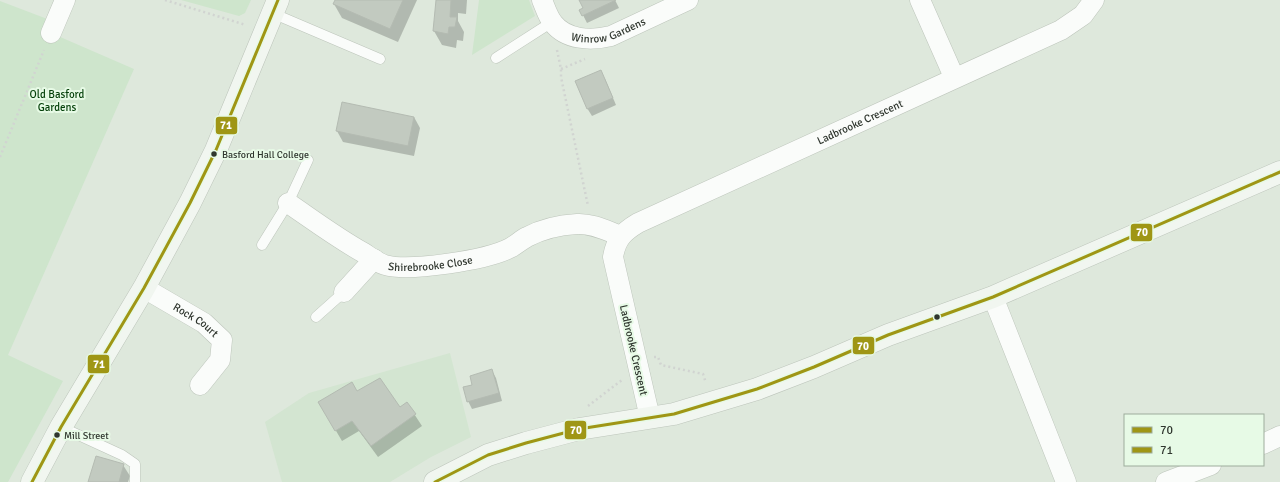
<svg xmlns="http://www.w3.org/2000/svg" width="1280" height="482" viewBox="0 0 1280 482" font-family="Signika,sans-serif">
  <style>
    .built { fill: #d3e5d1 }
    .green { fill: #cee5cc }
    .shadow { fill: #0003 }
    .building { fill: #c2cac0; stroke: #b4bbb2 }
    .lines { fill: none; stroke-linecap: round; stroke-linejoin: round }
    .lane-casing { stroke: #bdc5bb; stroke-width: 11 }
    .street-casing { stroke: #bdc5bb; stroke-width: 21 }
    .secondary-casing { stroke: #bdc5bb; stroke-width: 23 }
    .path { stroke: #d1d4d1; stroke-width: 2.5; stroke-dasharray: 2 3; stroke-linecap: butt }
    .lane { stroke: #fafcfa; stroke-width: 10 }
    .street { stroke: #fafcfa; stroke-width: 20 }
    .secondary { stroke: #f1f6f0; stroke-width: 22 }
    .bus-1-casing { stroke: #e7fae6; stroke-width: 6 }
    .bus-2-casing { stroke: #e7fae6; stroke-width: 6 }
    .bus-1 { stroke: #9f9615; stroke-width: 3 }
    .bus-2 { stroke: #9f9615; stroke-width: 3 }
    .bus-dot { fill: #2f362e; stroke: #e7fae6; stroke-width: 1.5 }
    .labels { text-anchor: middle; stroke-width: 4; stroke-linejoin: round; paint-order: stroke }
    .bus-label { font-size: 10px; fill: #2f362e; stroke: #e7fae6; text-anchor: start }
    .street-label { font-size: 11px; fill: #2f362e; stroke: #e7fae6 }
    .park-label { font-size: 11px; fill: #033f08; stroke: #e7fae6 }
    .line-badge { stroke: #e7fae6; stroke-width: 1.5 }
    .badge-label { font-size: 11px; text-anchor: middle; font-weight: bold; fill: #fff }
  </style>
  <rect width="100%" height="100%" fill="#dee8dc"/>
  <path class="built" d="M450 353 471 437 431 457 390 482H282L265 422 309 393Z"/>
  <g class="green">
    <path d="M181 0H251L245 13 239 16Z"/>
    <path d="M479 0H529L535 16 472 55Z"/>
    <path d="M0 1 50 20 51 33 134 69 8 355 63 381 8 482H0Z"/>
  </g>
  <g class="shadow">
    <path d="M336 0H417L398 42 342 18 334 4Z"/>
    <path d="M437 0H467L466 14 458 13V21L464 32 463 41 457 40 456 48 442 45 434 31Z"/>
    <path d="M580 0H615L619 8 587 23 581 11 584 9Z"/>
    <path d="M605 79 616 105 592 116 587 108Z"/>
    <path d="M414 117 420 128 414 156 343 142 337 131Z"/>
    <path d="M492 371 496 378 502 401 472 409 468 401 474 386Z"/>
    <path d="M357 393 400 408 407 403 422 426 378 457 359 431 342 441 319 402Z"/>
    <path d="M123 465 130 476 128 482H89Z"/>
  </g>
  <g class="building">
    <path d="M335 0H403L390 29 333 4Z"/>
    <path d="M436 0H451L450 17H457L455 27H449L448 34 433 31Z"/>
    <path d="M579 0H616L582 16 579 10 583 8Z"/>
    <path d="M601 70 613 98 587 109 575 81Z"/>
    <path d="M342 102 414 117 408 146 336 131Z"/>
    <path d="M492 369 499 393 467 402 463 387 472 385 470 376Z"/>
    <path d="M380 378 400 407 407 402 416 414 371 446 352 421 335 431 318 402 352 382 357 391Z"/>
    <path d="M96 456 124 464 119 482H88Z"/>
  </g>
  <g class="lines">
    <g class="lane-casing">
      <g id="lane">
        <path d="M272 13 380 59"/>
        <path d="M496 58 552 22"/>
        <path d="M262 245 288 203 308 160"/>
        <path d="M316 317 344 292"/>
        <path d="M61 427 122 455 135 464V482"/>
      </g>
    </g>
    <g class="street-casing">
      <g id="street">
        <path id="s1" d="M542 0C545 7 548 17 553 23 566 40 591 41 611 36L688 0"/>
        <path d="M920 0 954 77"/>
        <path d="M51 33 65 0"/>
        <path id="s2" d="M288 203C313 220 337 238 364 253 370 257 378 263 385 265 409 272 487 260 510 248 516 245 521 240 527 237 542 229 560 225 577 224 592 223 607 231 621 236"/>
        <path id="s3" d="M144 288 204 323 222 340 220 360 200 385"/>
        <path d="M344 292 374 259"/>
        <path d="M993 297 1066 482"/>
        <path id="s4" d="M650 418 613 257C616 239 623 232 638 223L1061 30 1083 15 1094 0"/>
        <path d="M1263 444 1280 436"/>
        <path d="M1166 482 1211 465"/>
      </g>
    </g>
    <g class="secondary-casing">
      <g id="secondary">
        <path d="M32 482 61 427 144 288 190 203 216 150 278 0"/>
        <path d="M435 482 488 455 526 443 579 429 674 414 757 389 814 367 888 335 993 297 1280 172"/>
      </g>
    </g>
    <g class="path">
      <path d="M165 0 246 25"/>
      <path d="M557 50 561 69V77L588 206"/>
      <path d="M561 69 585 59"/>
      <path d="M0 157 44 50"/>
      <path d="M654 357H658L661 365 703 374 706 383"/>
      <path d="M588 406 622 380"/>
    </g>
    <use href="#lane" class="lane"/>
    <use href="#street" class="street"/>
    <use href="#secondary" class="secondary"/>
    <g class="bus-1-casing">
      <path id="bus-1" d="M435 482 488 455 526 443 579 429 674 414 757 389 814 367 888 335 993 297 1280 172"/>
    </g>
    <g class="bus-2-casing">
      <path id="bus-2" d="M32 482 61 427 144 288 190 203 216 150 278 0"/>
    </g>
    <use href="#bus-1" class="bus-1"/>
    <use href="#bus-2" class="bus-2"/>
  </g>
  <g class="bus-dot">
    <circle cx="214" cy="154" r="3.5"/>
    <circle cx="937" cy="317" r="3.5"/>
    <circle cx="57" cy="435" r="3.5"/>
  </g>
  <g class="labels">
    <g class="bus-label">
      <text x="222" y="158">Basford Hall College</text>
      <text x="64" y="439">Mill Street</text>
    </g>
    <g class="street-label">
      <text dy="4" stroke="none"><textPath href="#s1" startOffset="87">Winrow Gardens</textPath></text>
      <text dy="4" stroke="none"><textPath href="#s4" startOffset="453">Ladbrooke Crescent</textPath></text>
      <text dy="4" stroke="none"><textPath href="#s2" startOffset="161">Shirebrooke Close</textPath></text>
      <text dy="4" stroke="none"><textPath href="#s3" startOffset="61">Rock Court</textPath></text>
      <text transform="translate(634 350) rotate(77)" y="4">Ladbrooke Crescent</text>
    </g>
    <g class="park-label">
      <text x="57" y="98">Old Basford<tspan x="57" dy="13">Gardens</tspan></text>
    </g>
  </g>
  <g class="line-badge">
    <rect x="215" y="116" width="23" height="19" rx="4" fill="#9f9615"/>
    <rect x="1130" y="223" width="23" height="19" rx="4" fill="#9f9615"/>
    <rect x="852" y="336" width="23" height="19" rx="4" fill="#9f9615"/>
    <rect x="87" y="354" width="23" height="20" rx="4" fill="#9f9615"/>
    <rect x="564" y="420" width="23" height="20" rx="4" fill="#9f9615"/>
  </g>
  <g class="badge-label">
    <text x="226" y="129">71</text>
    <text x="1142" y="236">70</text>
    <text x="863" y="350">70</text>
    <text x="99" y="368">71</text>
    <text x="576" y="434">70</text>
  </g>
  <rect x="1124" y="414" width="140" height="52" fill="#e7fae6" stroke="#9dac9c"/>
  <rect x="1132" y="427" width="20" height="6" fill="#9f9615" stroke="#9dac9c"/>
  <text x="1160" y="434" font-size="12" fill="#2f362e">70</text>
  <rect x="1132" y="447" width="20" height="6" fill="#9f9615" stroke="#9dac9c"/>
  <text x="1160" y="454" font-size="12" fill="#2f362e">71</text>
</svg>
